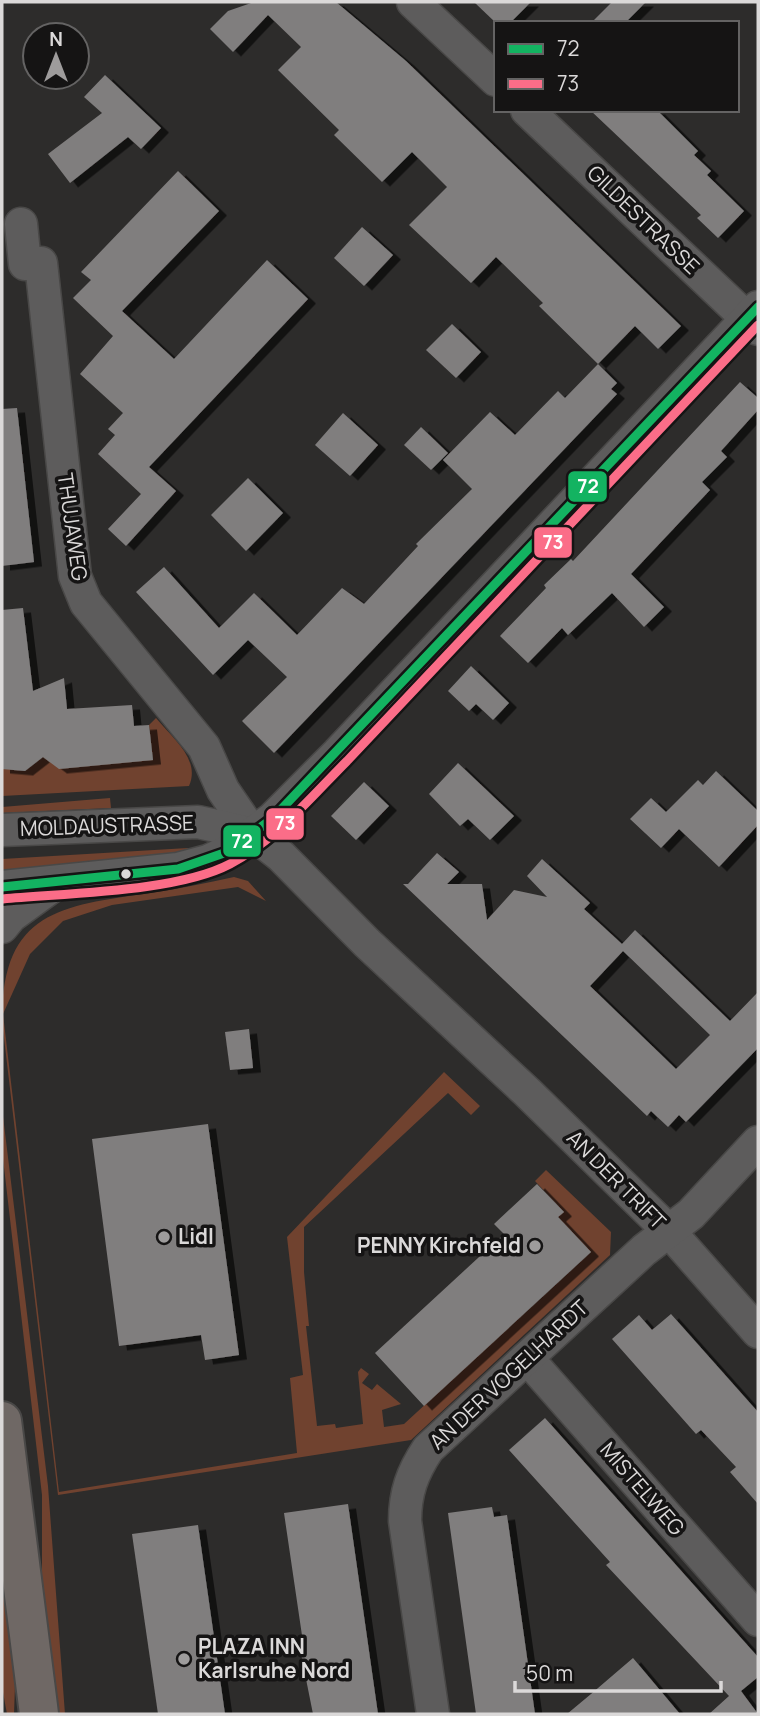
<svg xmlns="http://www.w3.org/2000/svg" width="760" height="1716" viewBox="0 0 760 1716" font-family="Manrope,sans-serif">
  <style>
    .green { fill: #70422f }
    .building { fill: #807e7e; fill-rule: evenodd; filter: url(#shadow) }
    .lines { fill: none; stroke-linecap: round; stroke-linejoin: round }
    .street-casing { stroke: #494847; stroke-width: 35 }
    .primary-casing { stroke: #494847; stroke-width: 42 }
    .street { stroke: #5d5c5c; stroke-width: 32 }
    .primary { stroke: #6f6865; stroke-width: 38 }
    .bus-1-casing { stroke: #151414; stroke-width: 14 }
    .bus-2-casing { stroke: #151414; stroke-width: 14 }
    .bus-1 { stroke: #13b361; stroke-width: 9 }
    .bus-2 { stroke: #fb6d88; stroke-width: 9 }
    .bus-dot { fill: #dbd9d9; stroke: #151414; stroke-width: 2.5 }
    .poi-dot { fill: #9e9c9c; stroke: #151414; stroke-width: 2.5 }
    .labels { text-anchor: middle; stroke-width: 7; stroke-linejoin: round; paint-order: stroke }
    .street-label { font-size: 21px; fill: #dbd9d9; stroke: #151414 }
    .poi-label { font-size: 21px; font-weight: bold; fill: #dbd9d9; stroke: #151414; text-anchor: start }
    .line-badge { stroke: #151414; stroke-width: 2.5 }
    .badge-label { font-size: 19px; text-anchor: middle; font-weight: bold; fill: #fff }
  </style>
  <defs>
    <filter id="shadow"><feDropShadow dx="8" dy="4.5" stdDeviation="0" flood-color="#0009"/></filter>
  </defs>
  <rect width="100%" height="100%" fill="#2d2c2b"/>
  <g class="green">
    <path d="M156 718C172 738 201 759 189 786L2 796V768L25 771 43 757 153 760 149 725Z"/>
    <path d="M110 798 111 808 2 813V807Z"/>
    <path d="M188 848 191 852 2 877V859Z"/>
    <path d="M234 877 248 881 266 901 238 887 112 905 63 921 30 954 3 1014 59 1492 297 1453 290 1378 303 1375 287 1237 444 1072 480 1106 471 1115 448 1093 304 1227V1272L309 1326H306L317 1426 335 1424 336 1428 363 1424 358 1372 361 1368 369 1374 362 1383 372 1390 377 1384 401 1404 382 1410 384 1427 404 1424 590 1253 558 1217 563 1211 535 1181 546 1170 611 1232 610 1255 411 1440 58 1495 2 1021C2 912 59 906 150 893 178 889 206 883 234 877Z"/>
    <path d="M2 1108 48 1486 65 1714H55L42 1593V1495L2 1150Z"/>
    <path d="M2 1574 16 1658 14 1714H7L2 1687Z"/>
  </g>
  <g class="building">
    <path d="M254 2H336L406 61 681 326 658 349 635 326 598 364 617 383 611 389 617 394 274 753 242 721 287 677 248 640 213 675 136 592 164 567 219 628 254 593 297 635 342 588 364 604 418 546 416 544 472 489 443 460 490 412 515 435 558 391 565 398 598 364 539 306 543 303 496 257 471 283 409 225 447 187 412 152 382 182 334 135 339 130 278 70 301 47 268 15 233 52 210 29 228 11Z"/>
    <path d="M474 2H531L510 23H496Z"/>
    <path d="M612 2H646L625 23H591Z"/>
    <path d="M105 75 161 128 141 149 128 137 70 183 48 154 102 113 84 97Z"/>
    <path d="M590 110H657L698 151 694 155 711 171 707 175 744 211 718 238 697 218 701 215Z"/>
    <path d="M178 171 219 211 122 311 174 359 267 260 308 299 149 467 176 491 126 546 108 529 141 494 98 454 115 435 108 429 123 413 80 374 113 336 73 298 91 280 81 272Z"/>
    <path d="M362 227 393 255 364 286 334 258Z"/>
    <path d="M452 324 481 352 456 378 426 350Z"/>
    <path d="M740 382 758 398V410L721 451 727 457 702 482 710 490 631 574 664 607 644 627 612 593 568 635 562 628 528 663 500 636 546 588 544 585 571 559 573 561Z"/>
    <path d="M17 408 34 562 2 566V409Z"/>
    <path d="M343 413 378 445 350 476 315 445Z"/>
    <path d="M421 427 448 453 431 470 404 445Z"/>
    <path d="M248 478 283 513 246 551 211 515Z"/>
    <path d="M23 608 33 691 64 678 67 709 132 705 134 726 149 725 153 760 59 769 43 757 25 771 2 769V610Z"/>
    <path d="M471 666 509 703 493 720 476 704 469 711 448 691Z"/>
    <path d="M458 763 514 816 490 840 468 819 460 826 429 794Z"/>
    <path d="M716 771 758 811V825L719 867 679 829 661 848 630 819 651 798 666 812 698 780 703 785Z"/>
    <path d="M364 782 389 806 356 840 331 816Z"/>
    <path d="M437 853 459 872 447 884H482L487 920 514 890 547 897 527 876 542 859 590 903 584 909 622 944 635 930 730 1021 758 992V1048L686 1122 679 1115 668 1127 651 1111 647 1116 403 884H408ZM623 951 710 1035 676 1069 590 986Z"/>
    <path d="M249 1029 253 1068 230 1070 225 1032Z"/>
    <path d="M208 1124 239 1355 205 1360 201 1335 119 1346 92 1139Z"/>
    <path d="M537 1184 564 1212 558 1217 591 1252 424 1406 375 1353 504 1234 494 1224Z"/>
    <path d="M671 1314 758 1412V1504L730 1472 736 1467 701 1430 696 1434 612 1339 639 1315 652 1330Z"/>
    <path d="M545 1418 758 1657V1677L741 1691 758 1714H709L729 1696 606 1565 610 1562 509 1450Z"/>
    <path d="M348 1504 378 1714H313L300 1649H304L284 1513Z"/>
    <path d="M492 1507 494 1517 507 1515 535 1714H476L448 1513Z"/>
    <path d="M198 1525 225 1714H158L132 1534Z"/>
    <path d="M633 1658 680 1714H567L591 1694Z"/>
  </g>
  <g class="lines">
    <g class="street-casing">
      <g id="street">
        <path d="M413 2 496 80"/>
        <path d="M527 110 758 329"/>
        <path d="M21 224 25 264 41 263 75 576 86 603 204 747 223 790 253 834 281 856 367 943 527 1092 669 1231 758 1332"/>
        <path d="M2 830 198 822 253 834"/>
        <path d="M2 887 178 869 208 861 227 852 272 819 338 753 758 307"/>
        <path d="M2 927 11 916 55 884"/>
        <path d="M527 1358 758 1620"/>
        <path d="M433 1714 405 1521C405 1493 412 1473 428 1449L644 1250 691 1214 758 1142"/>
      </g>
    </g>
    <g class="primary-casing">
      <path id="primary" d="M2 1421 39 1714"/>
    </g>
    <use href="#street" class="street"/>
    <use href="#primary" class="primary"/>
    <g class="bus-1-casing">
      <path id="bus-1" d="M2 887 178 869 227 852 272 819 758 307"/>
    </g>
    <g class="bus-2-casing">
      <path id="bus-2" d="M3 899C66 893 177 892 230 864 276 840 311 797 347 761L758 325"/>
    </g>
    <use href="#bus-1" class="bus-1"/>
    <use href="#bus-2" class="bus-2"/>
  </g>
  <circle class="bus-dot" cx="126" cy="874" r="6"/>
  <g class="poi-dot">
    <circle cx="164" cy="1237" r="7"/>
    <circle cx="535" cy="1246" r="7"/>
    <circle cx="184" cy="1659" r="7"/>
  </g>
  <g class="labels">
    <g class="street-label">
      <text transform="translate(643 220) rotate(44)" y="7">GILDESTRASSE</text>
      <text transform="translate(72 527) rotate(82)" y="7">THUJAWEG</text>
      <text transform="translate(107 826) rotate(-2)" y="7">MOLDAUSTRASSE</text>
      <text transform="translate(616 1180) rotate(45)" y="7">AN DER TRIFT</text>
      <text transform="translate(509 1375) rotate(-43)" y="7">AN DER VOGELHARDT</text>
      <text transform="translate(642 1489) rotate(49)" y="7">MISTELWEG</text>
    </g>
    <g class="poi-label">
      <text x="178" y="1244">Lidl</text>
      <text x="521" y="1253" text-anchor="end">PENNY Kirchfeld</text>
      <text x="198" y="1654">PLAZA INN<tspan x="198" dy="24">Karlsruhe Nord</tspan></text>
    </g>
  </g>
  <g class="line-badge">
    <rect x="567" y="470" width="41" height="33" rx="7" fill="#13b361"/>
    <rect x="533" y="526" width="40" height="33" rx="7" fill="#fb6d88"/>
    <rect x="265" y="807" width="40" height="34" rx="7" fill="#fb6d88"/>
    <rect x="222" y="824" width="40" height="34" rx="7" fill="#13b361"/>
  </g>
  <g class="badge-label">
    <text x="588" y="493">72</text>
    <text x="553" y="549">73</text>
    <text x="285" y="830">73</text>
    <text x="242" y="848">72</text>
  </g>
  <rect width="760" height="1716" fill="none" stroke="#dbd9d9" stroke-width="7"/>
  <rect x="494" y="21" width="245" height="91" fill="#151414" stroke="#646363" stroke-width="2"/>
  <rect x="508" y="44" width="35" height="10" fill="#13b361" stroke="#646363" stroke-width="2"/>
  <text x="557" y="56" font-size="21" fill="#dbd9d9">72</text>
  <rect x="508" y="79" width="35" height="10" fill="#fb6d88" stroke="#646363" stroke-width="2"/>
  <text x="557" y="91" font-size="21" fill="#dbd9d9">73</text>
  <g transform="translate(56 56)"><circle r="33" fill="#151414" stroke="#646363" stroke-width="2"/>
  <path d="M0-5L12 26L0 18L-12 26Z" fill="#9e9c9c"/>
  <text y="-10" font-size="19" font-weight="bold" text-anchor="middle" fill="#dbd9d9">N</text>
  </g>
  <path d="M515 1681v10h206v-10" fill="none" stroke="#dbd9d9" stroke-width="3.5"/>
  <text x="526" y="1681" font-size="21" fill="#dbd9d9" stroke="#151414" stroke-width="5" paint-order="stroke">50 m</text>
</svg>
